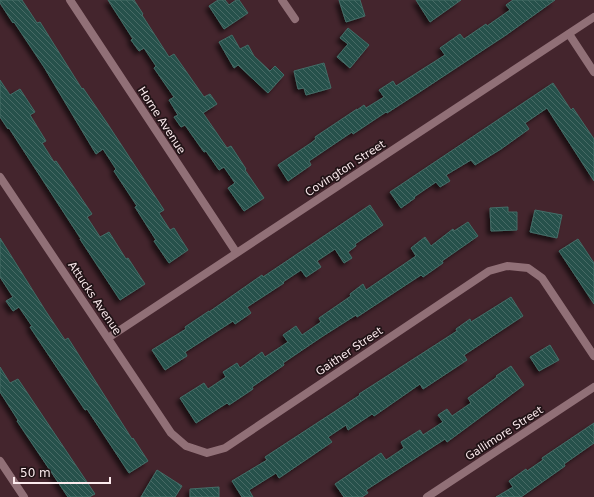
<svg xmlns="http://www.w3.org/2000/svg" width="594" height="497" viewBox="0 0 594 497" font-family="'DejaVu Sans',sans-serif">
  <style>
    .building { fill: url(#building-back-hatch); stroke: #436d67; filter: url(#shadow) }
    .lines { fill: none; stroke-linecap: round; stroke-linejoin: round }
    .minor { stroke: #917077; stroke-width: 8 }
    .tertiary { stroke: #917077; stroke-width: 8 }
    .labels { text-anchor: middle; stroke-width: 3.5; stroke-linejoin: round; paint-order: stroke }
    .street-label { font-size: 11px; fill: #fcebee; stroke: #211316 }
  </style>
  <defs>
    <pattern id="building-back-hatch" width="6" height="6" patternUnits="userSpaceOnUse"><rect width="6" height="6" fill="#27514b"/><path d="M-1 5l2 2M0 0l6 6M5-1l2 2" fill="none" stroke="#476a65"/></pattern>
    <filter id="shadow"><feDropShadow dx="-3.5" dy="3.5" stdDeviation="2" flood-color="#0009"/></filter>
  </defs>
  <rect width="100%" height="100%" fill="#44252d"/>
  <g class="building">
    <path d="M0 0H22L37 23 40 22 82 89 83 88 107 123 164 210 159 213 170 230 174 228 188 250 169 263 154 241 156 240 135 207 137 206 114 171 116 169 103 149 96 154 44 67 14 22 13 23 0 3Z"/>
    <path d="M108 0H134L143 14 142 15 169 57 174 54 204 97 210 94 217 104 203 113 227 148 231 146 246 169 245 170 264 198 244 211 228 188 235 183 224 167 219 170 206 151 204 152 185 125 181 127 174 117 178 115 169 100 174 97 154 68 156 66 144 48 139 51 131 40 133 39Z"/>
    <path d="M218 0H225L229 5 236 0H239L248 13 224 29 209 6Z"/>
    <path d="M339 0H360L365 16 346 22Z"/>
    <path d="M416 0H461L430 22Z"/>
    <path d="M513 0H555L506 35 418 93 387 113 386 112 353 134 352 132 309 161 311 165 288 181 278 165 311 143 316 139 315 137 357 109V110L364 105 366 108 384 97 379 90 393 81 396 86 445 55 440 48 460 34 464 39 486 24 487 26 510 10 506 5Z"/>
    <path d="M348 28 369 45 350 68 337 57 348 44 340 38Z"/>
    <path d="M232 35 240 49 248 45 254 56 270 71 275 66 284 75 268 93 238 65 234 68 219 42Z"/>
    <path d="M324 63 331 88 306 95 304 88 298 89 294 71Z"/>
    <path d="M0 80 10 95 20 89 35 112 30 115 46 141 42 143 54 162 56 161 92 214 87 217 100 237 109 232 126 259 128 258 145 284 120 300 80 239H81L9 128 8 129 0 117Z"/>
    <path d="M553 83 571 110 573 108 594 139V181L547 108 525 123 529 129 501 149 475 165 471 160 446 175 450 181 440 187 436 182 414 197 415 198 401 208 390 192Z"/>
    <path d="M370 205 383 225 355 244 356 246 348 252 352 258 344 263 335 249 317 261 321 267 306 277 301 270 283 282 284 283 247 307 251 313 235 324 233 321 185 352 187 356 165 370 152 350 186 329 185 327 209 311V312L262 275 263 277Z"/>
    <path d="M508 207V212H517V230L491 231 490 208Z"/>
    <path d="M535 210 562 215 557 238 530 232Z"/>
    <path d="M468 222 478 236 442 261 443 263 423 277 421 275 357 317 356 315 323 336 283 363 284 365 252 387 253 389 229 405 227 403 196 423 180 398 204 383 208 389 226 377 223 372 237 363 240 368 262 352 265 357 288 342 283 335 296 326 302 335 321 322 319 318 351 296 350 294 363 284 366 290 416 256 411 248 425 237 431 246 453 229 454 231Z"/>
    <path d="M0 238 45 310 65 340 68 338 132 439 133 438 148 461 129 473 87 409 85 410 30 327 32 326 19 307 13 311 6 301 13 297 0 277Z"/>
    <path d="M578 239 594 263V304L559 251Z"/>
    <path d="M511 297 523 316 464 355 467 360 423 389 420 384 374 416 372 414 348 430 346 425 328 437 332 442 279 478 276 473 249 490 253 497H242L232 481 267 460 265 457 360 395 359 394 384 378 457 331 456 329 470 319 471 322Z"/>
    <path d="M550 345 559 360 539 371 530 357Z"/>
    <path d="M511 366 524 385 447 442 445 439 366 490 368 493 362 497H344L335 484 381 453 386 460 404 448 401 442 420 430 423 435 443 422 438 415 447 409 452 416 471 403 468 398 497 377 496 376Z"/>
    <path d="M0 367 10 383 18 379 95 494 89 497H68L17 421 18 420 0 392Z"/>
    <path d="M594 423V443L564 464 565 466 521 497H496L513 487 509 481 526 469 527 471 543 460 542 458Z"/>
    <path d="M157 470 182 486 175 497H141Z"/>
    <path d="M219 487V497H190V489Z"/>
  </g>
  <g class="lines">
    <g class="minor">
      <path d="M70 0 236 252"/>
      <path d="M282 0 295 19"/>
      <path d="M569 34 594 72"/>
      <path d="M0 177 171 433 186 446 207 453 225 448 489 271 507 266 528 268 542 278 594 356"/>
      <path d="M108 338 594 17"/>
      <path d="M427 497 594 387"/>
    </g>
    <path class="tertiary" d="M0 461 24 497"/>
  </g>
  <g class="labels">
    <g class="street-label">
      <text transform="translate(162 120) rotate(57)" y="4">Horne Avenue</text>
      <text transform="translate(345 168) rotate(-33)" y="4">Covington Street</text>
      <text transform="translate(95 298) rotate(56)" y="4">Attucks Avenue</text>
      <text transform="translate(349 351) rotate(-34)" y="4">Gaither Street</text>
      <text transform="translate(504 433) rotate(-33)" y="4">Gallimore Street</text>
    </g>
  </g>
  <path d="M14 477v6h96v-6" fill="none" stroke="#fcebee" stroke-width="2"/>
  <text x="20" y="477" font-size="12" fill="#fcebee" stroke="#211316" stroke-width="3" paint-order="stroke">50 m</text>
</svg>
